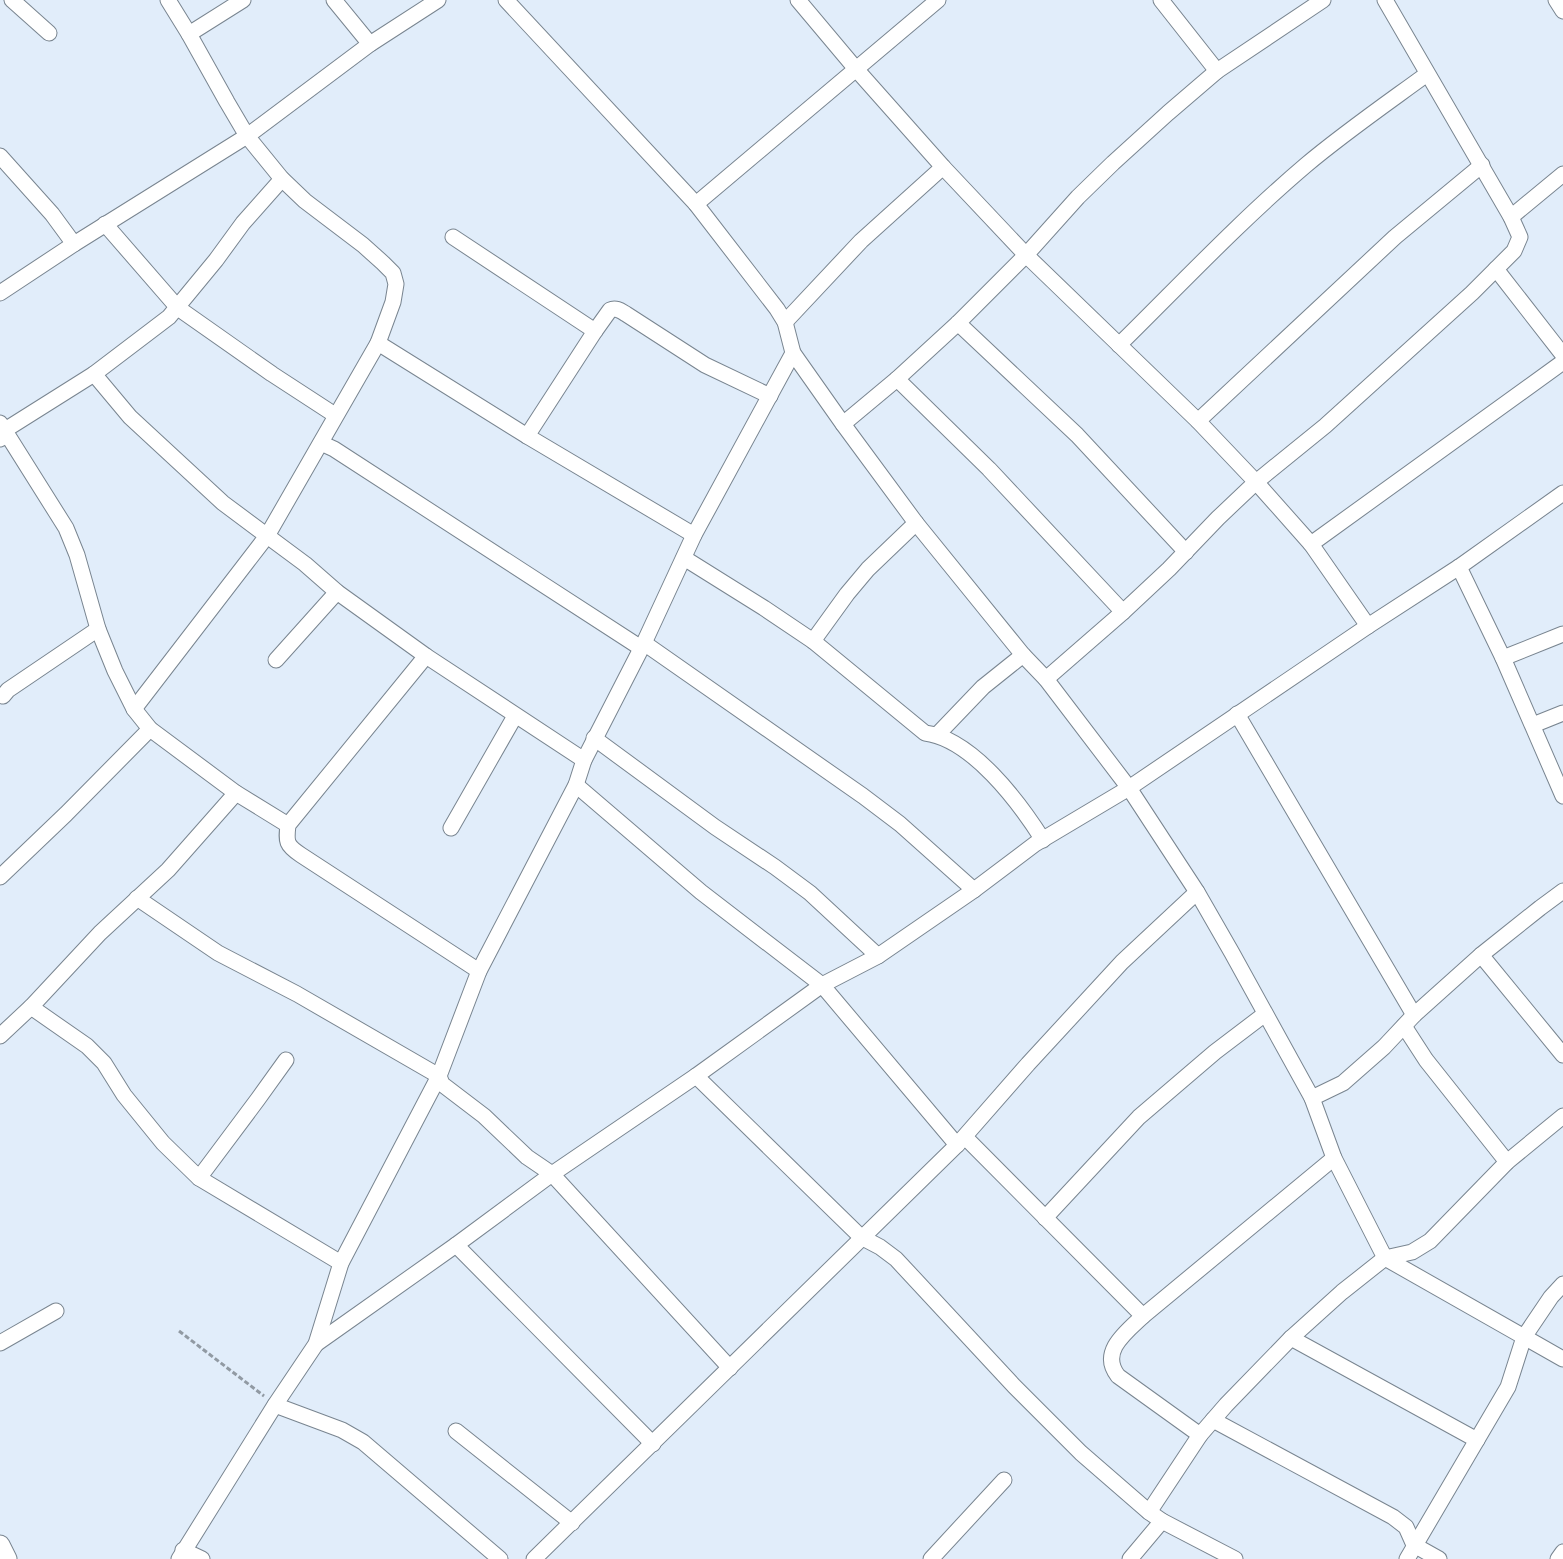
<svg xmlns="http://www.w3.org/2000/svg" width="1563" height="1559" viewBox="0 0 1563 1559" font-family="Commissioner,sans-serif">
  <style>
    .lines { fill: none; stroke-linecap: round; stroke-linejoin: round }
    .minor-casing { stroke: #798590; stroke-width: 17 }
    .tertiary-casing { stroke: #798590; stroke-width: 21 }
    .path { stroke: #919aa3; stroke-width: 3; stroke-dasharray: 5 2.5; stroke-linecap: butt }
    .minor { stroke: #fff; stroke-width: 15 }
    .tertiary { stroke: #fff; stroke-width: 19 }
  </style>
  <rect width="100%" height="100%" fill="#e1edfa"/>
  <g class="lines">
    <g class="minor-casing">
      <g id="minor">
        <path d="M12 0 49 33"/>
        <path d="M334 0 370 44"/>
        <path d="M506 0 696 204 777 309 785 322 793 353 843 424 916 523 1023 655 1046 679 1129 788 1197 892 1232 953 1312 1098 1334 1158 1385 1258 1563 1359"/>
        <path d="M798 0 856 69 943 167 1026 255 1198 421 1256 482 1311 544 1368 626"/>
        <path d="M1161 0 1217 71"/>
        <path d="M1556 0 1563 11"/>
        <path d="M189 34 243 0"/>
        <path d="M0 156 52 214 74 244"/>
        <path d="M696 204 938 0"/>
        <path d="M1511 217 1563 174"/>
        <path d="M105 224 178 308 272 374 335 415"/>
        <path d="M453 237 595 331"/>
        <path d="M1496 269 1563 355"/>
        <path d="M0 293 74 244 247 136 370 44 438 0"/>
        <path d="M785 322 861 241 943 167"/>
        <path d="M958 323 1077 435 1186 552"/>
        <path d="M378 343 527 436 694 535"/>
        <path d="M1119 345C1180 285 1240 221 1306 165 1344 133 1386 104 1427 74"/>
        <path d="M94 374 130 417 223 503 305 564 337 592 426 656 584 760"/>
        <path d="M897 379 989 469 1123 612"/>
        <path d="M1198 421 1395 237 1482 165"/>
        <path d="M0 423 66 528 77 555 98 629 115 671 134 709 150 729 236 793 288 825"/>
        <path d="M843 424 897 379 958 323 1026 255 1078 197 1113 163 1168 113 1217 71 1323 0"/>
        <path d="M527 436 595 331 610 310C616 307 621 311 626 314L705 365 770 396"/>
        <path d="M0 439 5 430 94 374 169 317 216 260 243 223 282 179"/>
        <path d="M321 443 334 449 641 648"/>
        <path d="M1311 544 1563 362"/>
        <path d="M684 558 764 608 813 641 925 733C972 739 1019 802 1043 840"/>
        <path d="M1459 567 1503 658 1563 796"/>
        <path d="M813 641 847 594 868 569 916 523"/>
        <path d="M644 643 863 796 900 824 974 890"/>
        <path d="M426 656 288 825C286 842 286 845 301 855L479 971"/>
        <path d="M1503 658 1563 634"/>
        <path d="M276 660 337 592"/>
        <path d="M1046 679 1123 612 1169 569 1218 518 1256 482 1325 426 1472 293 1514 251 1520 237 1511 217 1385 0"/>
        <path d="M3 696 8 690 98 629"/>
        <path d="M134 709 267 536 378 343 393 302 396 284 393 273 383 263 363 245 305 201 282 179 247 136 227 102 189 34 168 0"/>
        <path d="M1237 714 1414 1015"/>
        <path d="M1533 725 1563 713"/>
        <path d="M937 735 983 687 1023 655"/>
        <path d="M594 738 715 827 775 867 810 893 878 956"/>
        <path d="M576 785 701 892 822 985 957 1145"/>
        <path d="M451 828 515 716"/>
        <path d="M0 877 66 814 150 729"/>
        <path d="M137 898 218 953 297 994 439 1076 442 1084 484 1116 527 1157 552 1174 730 1368"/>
        <path d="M1481 955 1563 1055"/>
        <path d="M31 1007 87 1046 104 1063 124 1095 163 1143 199 1178 341 1263"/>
        <path d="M1404 1026 1426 1060 1507 1162"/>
        <path d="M0 1036 31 1007 100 933 168 870 236 793"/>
        <path d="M696 1076 861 1237 880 1247 896 1259 1014 1386 1081 1453 1149 1512 1162 1521 1235 1559"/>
        <path d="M1312 1098 1343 1083 1384 1047 1414 1015 1481 955 1540 908 1563 891"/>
        <path d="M965 1137 1143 1316"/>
        <path d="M199 1178 258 1099 286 1060"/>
        <path d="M1045 1218 1139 1117 1215 1052 1265 1014"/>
        <path d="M456 1245 653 1444"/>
        <path d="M1291 1338 1477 1440"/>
        <path d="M0 1343 56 1311"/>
        <path d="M316 1344 456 1245 552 1174 696 1076 822 985 878 956 974 890 1035 844 1129 788 1368 626 1459 567 1563 493"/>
        <path d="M275 1405 342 1430 363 1442 500 1559"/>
        <path d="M1213 1420 1393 1517 1406 1527 1414 1545 1439 1559"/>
        <path d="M456 1431 572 1523"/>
        <path d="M1200 1435 1118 1376C1099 1352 1126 1332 1143 1316L1334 1158"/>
        <path d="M1149 1512 1200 1435 1226 1405 1291 1338 1342 1292 1385 1258 1412 1252 1430 1241 1507 1162 1563 1116"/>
        <path d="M183 1550 202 1559"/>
        <path d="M179 1559 275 1405 316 1344 341 1263 439 1076 479 971 576 785 584 760 644 643 694 535 793 353"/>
        <path d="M534 1559 957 1145 1028 1064 1122 962 1197 892"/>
        <path d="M931 1559 1004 1480"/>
        <path d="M1130 1559 1162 1521"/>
        <path d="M1407 1559 1508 1387 1524 1337 1551 1297 1563 1284"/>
        <path d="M1558 1559 1563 1552"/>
      </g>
    </g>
    <g class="tertiary-casing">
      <path id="tertiary" d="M0 1545 7 1559"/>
    </g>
    <path class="path" d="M179 1331 264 1396"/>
    <use href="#minor" class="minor"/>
    <use href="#tertiary" class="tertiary"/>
  </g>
</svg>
